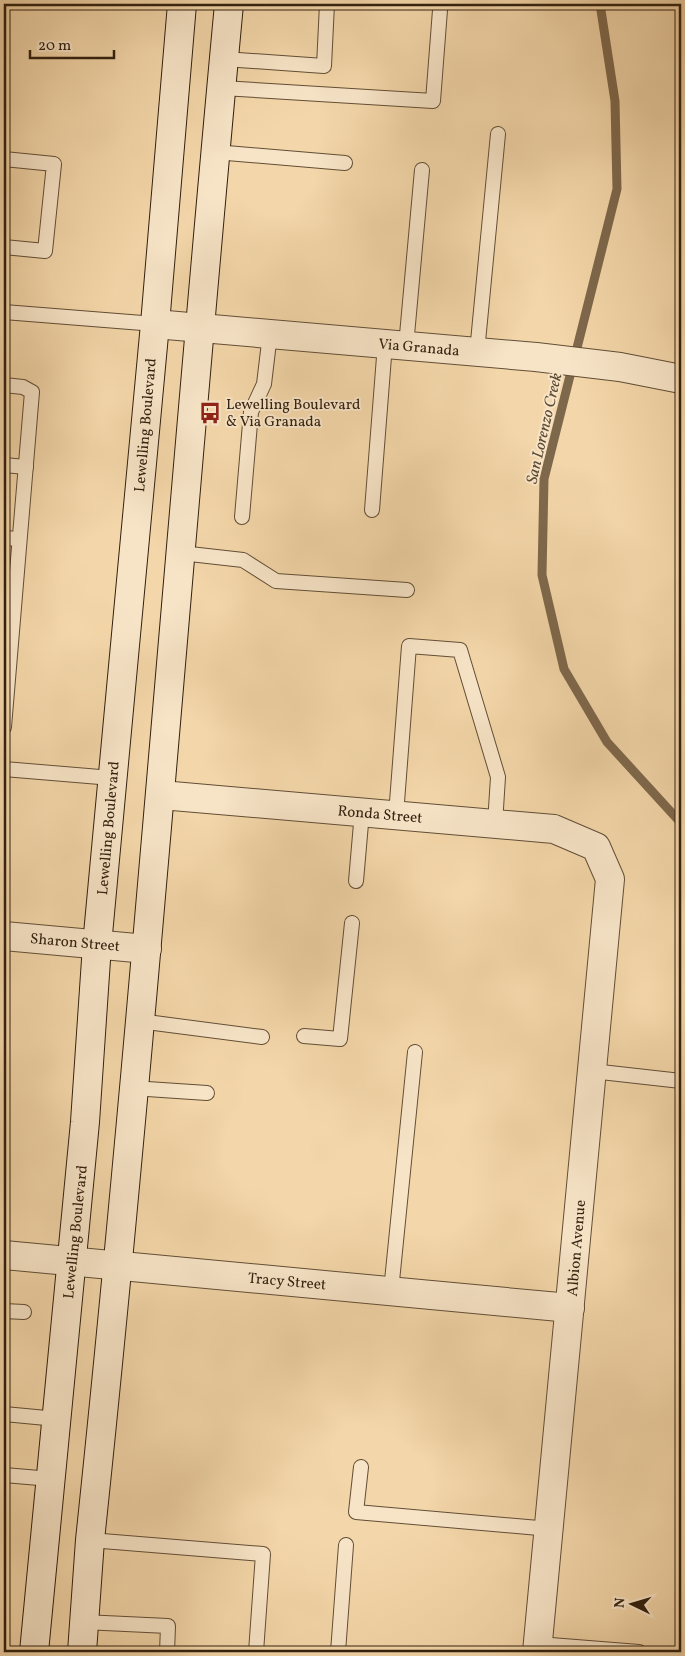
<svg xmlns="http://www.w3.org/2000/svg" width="685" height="1656" viewBox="0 0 685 1656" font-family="Vollkorn,serif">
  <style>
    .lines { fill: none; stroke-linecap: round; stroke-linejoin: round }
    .stream { stroke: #7e684c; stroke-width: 9 }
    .lane-casing { stroke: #624e36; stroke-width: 16 }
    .street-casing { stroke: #624e36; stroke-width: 30 }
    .secondary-casing { stroke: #32210f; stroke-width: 30 }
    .lane { stroke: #f7e4c7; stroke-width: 14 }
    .street { stroke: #f7e4c7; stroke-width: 28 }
    .secondary { stroke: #f7e4c7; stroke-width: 28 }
    .labels { text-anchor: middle; stroke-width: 4; stroke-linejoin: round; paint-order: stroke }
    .street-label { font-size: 15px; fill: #32210f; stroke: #f7e4c7 }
    .poi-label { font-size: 15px; fill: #32210f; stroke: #f7e4c7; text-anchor: start }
    .water-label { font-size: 16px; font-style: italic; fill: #5e4b33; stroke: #f7e4c7 }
  </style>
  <rect width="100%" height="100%" fill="#f3d6a9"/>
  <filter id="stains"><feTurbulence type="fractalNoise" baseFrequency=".004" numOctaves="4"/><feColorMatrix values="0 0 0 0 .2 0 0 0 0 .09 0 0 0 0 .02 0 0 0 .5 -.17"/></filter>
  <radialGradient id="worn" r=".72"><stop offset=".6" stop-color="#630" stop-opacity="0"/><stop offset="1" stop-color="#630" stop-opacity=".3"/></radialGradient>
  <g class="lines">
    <path class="stream" d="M600 4 615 101 617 189 544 479 542 575 564 669 607 742 681 823"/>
    <g class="lane-casing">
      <g id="lane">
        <path d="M224 59 324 66 327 4"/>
        <path d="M222 88 433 101 440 10"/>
        <path d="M215 152 345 163"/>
        <path d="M4 159 54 164 45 251 4 247"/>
        <path d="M4 312 155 324"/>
        <path d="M406 346 422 170"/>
        <path d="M477 352 498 134"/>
        <path d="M4 385 23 387 32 392 4 727"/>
        <path d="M4 465 26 467"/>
        <path d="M372 510 385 344"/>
        <path d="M242 517 251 412 264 384 270 334"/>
        <path d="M4 538 19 539"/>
        <path d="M181 553 243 560 276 581 407 590"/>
        <path d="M4 769 112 778"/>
        <path d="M396 815 409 646 460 650 498 777 495 824"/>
        <path d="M356 881 362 812"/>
        <path d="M139 1021 262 1037"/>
        <path d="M304 1036 340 1039 352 923"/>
        <path d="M592 1071 681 1081"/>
        <path d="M132 1088 207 1093"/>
        <path d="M391 1291 415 1052"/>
        <path d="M4 1311 24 1312"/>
        <path d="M4 1414 57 1419"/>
        <path d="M361 1467 356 1512 550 1529"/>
        <path d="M4 1475 51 1479"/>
        <path d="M90 1540 263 1554 256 1652"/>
        <path d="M83 1622 168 1626 167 1652"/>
        <path d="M538 1644 639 1652"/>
        <path d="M338 1652 346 1545"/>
      </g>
    </g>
    <g class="street-casing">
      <g id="street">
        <path d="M155 324 536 357 620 367 681 379"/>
        <path d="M161 795 554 829 596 847 610 879 537 1652"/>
        <path d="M4 936 147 949"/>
        <path d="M4 1255 570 1308"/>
      </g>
    </g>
    <g class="secondary-casing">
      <g id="secondary">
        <path d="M34 1652 85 1122 97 945 155 324 182 4"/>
        <path d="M82 1652 90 1540C144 1029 181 516 229 4"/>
      </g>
    </g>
    <use href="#lane" class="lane"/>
    <use href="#street" class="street"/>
    <use href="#secondary" class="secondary"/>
  </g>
  <defs>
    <g id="bus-bare" transform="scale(1.725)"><path d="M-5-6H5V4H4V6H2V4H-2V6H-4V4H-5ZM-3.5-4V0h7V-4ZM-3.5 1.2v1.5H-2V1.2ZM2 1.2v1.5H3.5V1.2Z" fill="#8f2418" stroke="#f7e4c7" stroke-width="2.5" paint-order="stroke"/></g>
  </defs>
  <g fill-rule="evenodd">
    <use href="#bus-bare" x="210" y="413"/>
  </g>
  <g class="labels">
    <g class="street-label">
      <text transform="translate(419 347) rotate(5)" y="5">Via Granada</text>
      <text transform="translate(145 425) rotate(-85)" y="5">Lewelling Boulevard</text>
      <text transform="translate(380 814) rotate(5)" y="5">Ronda Street</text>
      <text transform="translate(108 828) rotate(-85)" y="5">Lewelling Boulevard</text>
      <text transform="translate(75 942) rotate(5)" y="5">Sharon Street</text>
      <text transform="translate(75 1232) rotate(-84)" y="5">Lewelling Boulevard</text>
      <text transform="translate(576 1248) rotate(-85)" y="5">Albion Avenue</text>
      <text transform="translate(287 1281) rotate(5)" y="5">Tracy Street</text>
    </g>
    <g class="poi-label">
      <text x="226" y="409">Lewelling Boulevard<tspan x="226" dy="17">&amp; Via Granada</tspan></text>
    </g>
    <g class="water-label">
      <text transform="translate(543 428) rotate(-77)" y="6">San Lorenzo Creek</text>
    </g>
  </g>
  <rect width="685" height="1656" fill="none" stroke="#f3d6a9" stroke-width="20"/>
  <rect x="5" y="5" width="675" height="1646" fill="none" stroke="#32210f" stroke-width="2.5"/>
  <rect x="10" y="10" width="665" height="1636" fill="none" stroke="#32210f"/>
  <g transform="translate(632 1604) rotate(275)" stroke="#f7e4c7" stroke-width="4" paint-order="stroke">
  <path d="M0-4L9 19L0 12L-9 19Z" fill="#32210f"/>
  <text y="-8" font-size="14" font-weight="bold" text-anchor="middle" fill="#32210f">N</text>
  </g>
  <path d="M30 50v8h84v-8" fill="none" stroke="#32210f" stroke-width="2.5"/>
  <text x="38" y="50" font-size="15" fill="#32210f" stroke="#f7e4c7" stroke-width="4" paint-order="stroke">20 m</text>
  <rect width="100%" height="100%" filter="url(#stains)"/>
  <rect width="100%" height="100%" fill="url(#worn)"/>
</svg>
